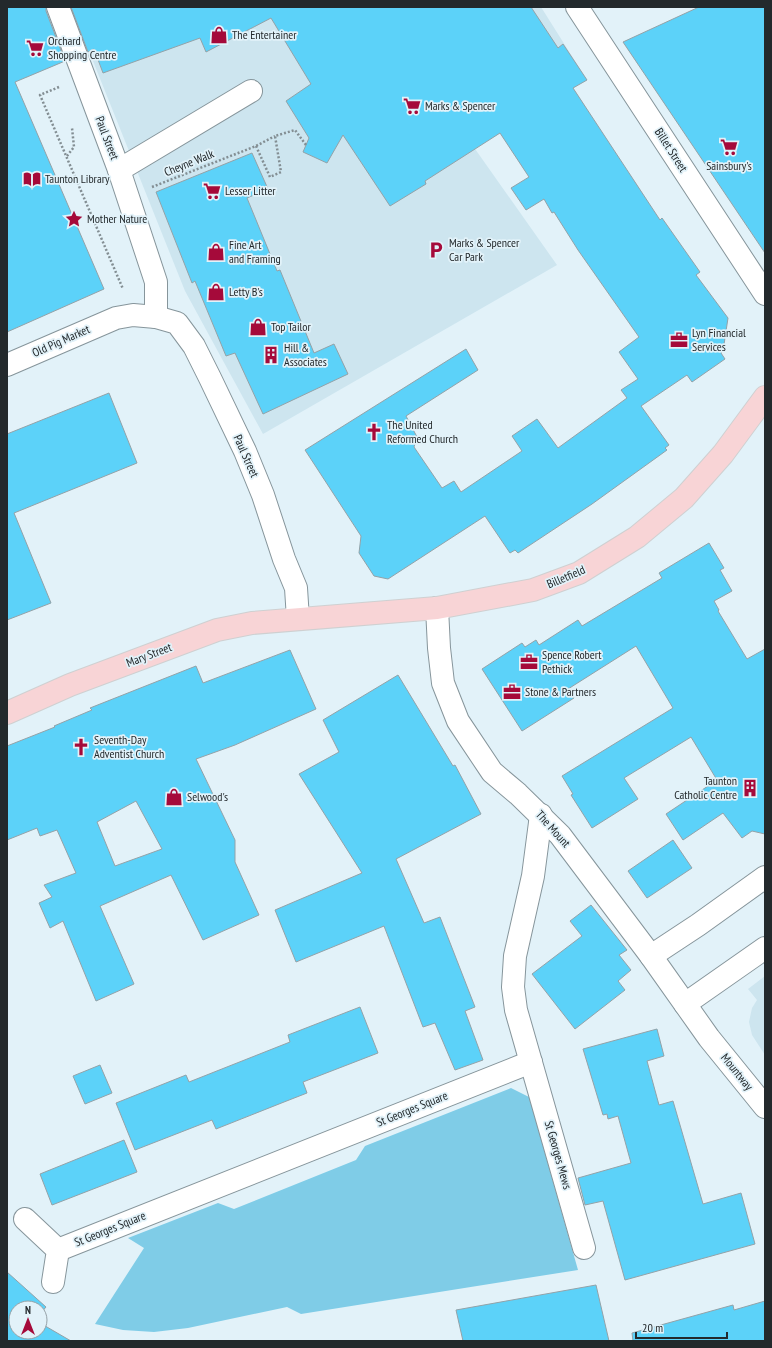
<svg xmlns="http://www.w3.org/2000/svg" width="772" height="1348" viewBox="0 0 772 1348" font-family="'PT Sans Narrow',sans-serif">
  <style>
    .built { fill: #cde5ef }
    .green { fill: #7fcce7 }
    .building { fill: #5cd2f9; stroke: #93a2a8; fill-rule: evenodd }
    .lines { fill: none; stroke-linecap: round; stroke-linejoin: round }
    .minor-casing { stroke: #86959b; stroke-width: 24 }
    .major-casing { stroke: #cfd0d1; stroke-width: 24 }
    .path { stroke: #838e93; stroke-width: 2.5; stroke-dasharray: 2 2; stroke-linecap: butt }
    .minor { stroke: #fff; stroke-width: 22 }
    .major { stroke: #f8d4d6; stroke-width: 22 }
    .labels { text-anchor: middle; stroke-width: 3.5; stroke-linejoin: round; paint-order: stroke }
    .poi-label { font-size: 12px; fill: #23292c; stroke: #e2f2f9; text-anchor: start }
    .street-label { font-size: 12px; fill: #23292c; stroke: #e2f2f9 }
  </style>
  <rect width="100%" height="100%" fill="#e2f2f9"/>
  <g class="built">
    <path d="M7 7H541L587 80 473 146 557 265 263 434 185 291 89 51 26 78 7 33Z"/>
    <path d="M765 976V1055L752 1035 749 1022 752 1008 757 1000 748 989Z"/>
  </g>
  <path class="green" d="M511 1088 529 1097 578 1270 301 1314 287 1307 188 1328 154 1332 123 1330 95 1324 144 1248 128 1238 218 1203 234 1209 356 1160 365 1146Z"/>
  <g class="building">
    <path d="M7 7H46V11L65 61 15 82 104 289 7 332Z"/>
    <path d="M71 7H531L558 48 563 44 587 80 573 88 660 220 662 218 700 272 696 275 728 318 723 351 721 353 725 359 692 382 687 375 641 406 669 445 665 448 667 450 592 504 518 553 515 550 510 553 485 516 388 579 374 576 359 553 361 536 305 450 466 349 478 370 406 416 417 437 414 447 442 488 454 481 461 492 522 451 512 436 537 419 558 448 627 398 621 390 638 379 619 352 639 337 578 250 554 212 552 213 544 199 526 210 511 188 529 177 500 133 425 181 426 184 390 206 343 135 327 163 303 152 309 138 286 101 311 84 271 18 206 52 200 38 103 73 94 49 88 52Z"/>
    <path d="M699 7H765V253L623 42Z"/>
    <path d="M252 153 268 189 247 198 277 271 280 270 314 353 334 344 348 374 263 414 235 353 226 356 195 281 192 283 156 192Z"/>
    <path d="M109 393 137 463 14 513 51 603 7 620V434Z"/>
    <path d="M709 543 724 568 720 570 732 591 714 601 719 610 718 611 747 659 765 649V834L752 831 742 838 723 813 683 840 666 814 717 780 691 737 624 778 638 799 592 828 571 795 573 794 562 776 673 708 636 646 568 689 574 698 522 731 482 669 522 643 525 647 536 640 539 645 578 620 582 626 662 578 659 573Z"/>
    <path d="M290 650 316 709 235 745 196 759 235 840V862L259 915 203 940 171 875 100 906 134 984 96 1001 63 921 50 928 39 903 52 897 44 885 76 873 57 830 40 836 37 828 7 840V746L55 727 54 726 92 710 90 708 196 666 203 683ZM136 801 162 849 115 866 97 822Z"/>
    <path d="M398 675 453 766 455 765 481 814 396 859 424 923 440 917 475 1007 465 1011 483 1060 455 1070 435 1023 423 1027 384 926 296 962 275 910 362 873 299 774 339 752 323 720Z"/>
    <path d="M673 840 692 868 647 898 628 871Z"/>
    <path d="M591 905 627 950 619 955 631 970 618 981 625 990 575 1029 532 974 582 936 570 921Z"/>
    <path d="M360 1007 378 1053 303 1082 307 1093 284 1102 216 1129 212 1120 135 1150 116 1103 186 1075 189 1082 290 1042 288 1035Z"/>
    <path d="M657 1029 664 1056 647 1061 659 1105 673 1101 703 1204 741 1193 755 1244 625 1280 603 1201 585 1205 578 1178 631 1163 618 1116 608 1119 607 1114 603 1115 583 1049Z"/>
    <path d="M100 1065 112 1093 85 1104 73 1076Z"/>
    <path d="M124 1140 137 1172 52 1205 40 1174Z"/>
    <path d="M7 1272 46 1307 40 1314V1308H16V1332H40V1323L71 1341H7Z"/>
    <path d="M596 1285 609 1341H463L456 1310Z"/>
    <path d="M765 1301V1341H633L632 1333 733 1305 734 1310Z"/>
  </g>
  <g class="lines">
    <g class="minor-casing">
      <g id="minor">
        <path d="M58 7 119 170 156 282V317"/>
        <path d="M577 7 765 294"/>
        <path d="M119 170 251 91"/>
        <path d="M7 365 116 318 133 315 156 317 177 323 194 346 210 378 245 451 263 495 284 559 296 588 298 619"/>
        <path d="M437 608 439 648 443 683 458 721 492 772 518 794 560 835 651 956 709 1038 765 1107"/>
        <path d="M541 815 533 876 515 956 513 987 516 1010 584 1248"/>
        <path d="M651 956 698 925 765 877"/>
        <path d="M685 1004 765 948"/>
        <path d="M25 1219 58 1250 53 1282"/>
        <path d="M58 1250 531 1062"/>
      </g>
    </g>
    <g class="major-casing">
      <path id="major" d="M7 713 70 685 217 630 252 623 437 608 533 590 579 573 637 537 684 498 723 454 765 397"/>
    </g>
    <g class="path">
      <path d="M59 87 40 95 123 289"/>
      <path d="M256 146 270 177 281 172 275 136 295 130 306 145"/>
      <path d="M67 156 74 147 72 128"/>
      <path d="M152 187 256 146 275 136"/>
    </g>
    <use href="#minor" class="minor"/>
    <use href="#major" class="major"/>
  </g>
  <defs>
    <g id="shop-bare" transform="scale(1.38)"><path d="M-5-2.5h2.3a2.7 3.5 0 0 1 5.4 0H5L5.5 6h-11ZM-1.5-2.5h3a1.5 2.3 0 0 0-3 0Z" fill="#a50a3a" stroke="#e2f2f9" stroke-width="2.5" paint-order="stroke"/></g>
    <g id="supermarket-bare" transform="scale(1.38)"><path d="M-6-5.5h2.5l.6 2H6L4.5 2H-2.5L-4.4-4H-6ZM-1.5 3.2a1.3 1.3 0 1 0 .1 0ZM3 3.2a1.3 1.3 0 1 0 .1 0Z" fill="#a50a3a" stroke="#e2f2f9" stroke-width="2.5" paint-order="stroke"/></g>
    <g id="library-bare" transform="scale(1.38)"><path d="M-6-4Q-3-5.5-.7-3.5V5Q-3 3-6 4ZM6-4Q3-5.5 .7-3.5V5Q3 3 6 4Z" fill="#a50a3a" stroke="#e2f2f9" stroke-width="2.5" paint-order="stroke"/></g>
    <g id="sight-bare" transform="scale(1.38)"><path d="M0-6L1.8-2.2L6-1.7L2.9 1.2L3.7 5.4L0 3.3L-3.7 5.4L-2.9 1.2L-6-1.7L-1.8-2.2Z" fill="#a50a3a" stroke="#e2f2f9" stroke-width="2.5" paint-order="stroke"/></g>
    <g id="parking-bare" transform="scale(1.38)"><path d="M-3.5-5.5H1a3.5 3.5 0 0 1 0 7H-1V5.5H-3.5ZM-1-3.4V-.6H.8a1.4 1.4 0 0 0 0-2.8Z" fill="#a50a3a" stroke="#e2f2f9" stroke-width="2.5" paint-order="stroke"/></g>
    <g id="office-bare" transform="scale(1.38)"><path d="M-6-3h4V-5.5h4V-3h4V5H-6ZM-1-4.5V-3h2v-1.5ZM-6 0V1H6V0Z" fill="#a50a3a" stroke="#e2f2f9" stroke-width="2.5" paint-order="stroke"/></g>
    <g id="building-bare" transform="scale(1.38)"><path d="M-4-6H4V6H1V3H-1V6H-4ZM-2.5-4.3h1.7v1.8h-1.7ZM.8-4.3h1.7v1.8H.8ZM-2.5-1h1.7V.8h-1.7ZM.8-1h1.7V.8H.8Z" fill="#a50a3a" stroke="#e2f2f9" stroke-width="2.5" paint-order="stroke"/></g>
    <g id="church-bare" transform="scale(1.38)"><path d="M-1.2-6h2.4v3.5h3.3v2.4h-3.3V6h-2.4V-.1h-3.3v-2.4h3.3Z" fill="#a50a3a" stroke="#e2f2f9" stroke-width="2.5" paint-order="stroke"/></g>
  </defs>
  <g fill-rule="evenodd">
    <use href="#shop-bare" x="219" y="35"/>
    <use href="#supermarket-bare" x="35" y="48"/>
    <use href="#supermarket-bare" x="412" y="106"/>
    <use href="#supermarket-bare" x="729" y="147"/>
    <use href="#library-bare" x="32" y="179"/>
    <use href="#supermarket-bare" x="212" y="191"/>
    <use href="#sight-bare" x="74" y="219"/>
    <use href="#parking-bare" x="436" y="250"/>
    <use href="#shop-bare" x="216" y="252"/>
    <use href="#shop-bare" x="216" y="292"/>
    <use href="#shop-bare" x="258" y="327"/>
    <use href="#office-bare" x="679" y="340"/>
    <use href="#building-bare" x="271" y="355"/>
    <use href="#church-bare" x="374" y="432"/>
    <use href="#office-bare" x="529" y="662"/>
    <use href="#office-bare" x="512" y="692"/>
    <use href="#church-bare" x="81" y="747"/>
    <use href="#building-bare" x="750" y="788"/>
    <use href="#shop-bare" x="174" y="797"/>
  </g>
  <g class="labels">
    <g class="poi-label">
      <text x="232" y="39">The Entertainer</text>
      <text x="48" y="45">Orchard<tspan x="48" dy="14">Shopping Centre</tspan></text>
      <text x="425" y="110">Marks &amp; Spencer</text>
      <text x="729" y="170" text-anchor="middle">Sainsbury's</text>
      <text x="45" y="183">Taunton Library</text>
      <text x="225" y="195">Lesser Litter</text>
      <text x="87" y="223">Mother Nature</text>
      <text x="449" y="247">Marks &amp; Spencer<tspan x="449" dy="14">Car Park</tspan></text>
      <text x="229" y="249">Fine Art<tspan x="229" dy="14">and Framing</tspan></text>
      <text x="229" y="296">Letty B's</text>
      <text x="271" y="331">Top Tailor</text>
      <text x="692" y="337">Lyn Financial<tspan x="692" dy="14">Services</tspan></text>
      <text x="284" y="352">Hill &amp;<tspan x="284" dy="14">Associates</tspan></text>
      <text x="387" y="429">The United<tspan x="387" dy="14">Reformed Church</tspan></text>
      <text x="542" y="659">Spence Robert<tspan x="542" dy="14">Pethick</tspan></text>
      <text x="525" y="696">Stone &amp; Partners</text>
      <text x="94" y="744">Seventh-Day<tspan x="94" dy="14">Adventist Church</tspan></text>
      <text x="737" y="785" text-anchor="end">Taunton<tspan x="737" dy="14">Catholic Centre</tspan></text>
      <text x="187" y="801">Selwood's</text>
    </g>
    <g class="street-label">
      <text transform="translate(107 138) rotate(69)" y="4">Paul Street</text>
      <text transform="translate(671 150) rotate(57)" y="4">Billet Street</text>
      <text transform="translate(189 163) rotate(-22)" y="4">Cheyne Walk</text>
      <text transform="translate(61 341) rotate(-24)" y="4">Old Pig Market</text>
      <text transform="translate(246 456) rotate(66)" y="4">Paul Street</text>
      <text transform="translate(566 577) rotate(-23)" y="4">Billetfield</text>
      <text transform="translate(149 655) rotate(-21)" y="4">Mary Street</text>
      <text transform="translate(553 829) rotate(48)" y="4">The Mount</text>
      <text transform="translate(737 1072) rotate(51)" y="4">Mountway</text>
      <text transform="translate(412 1109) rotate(-22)" y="4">St Georges Square</text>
      <text transform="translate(558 1155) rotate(74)" y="4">St Georges Mews</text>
      <text transform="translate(110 1229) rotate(-22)" y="4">St Georges Square</text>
    </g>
  </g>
  <rect width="772" height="1348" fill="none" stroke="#23292c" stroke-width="16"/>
  <g transform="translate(28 1320)"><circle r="19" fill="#e2f2f9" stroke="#96a2a7"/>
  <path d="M0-3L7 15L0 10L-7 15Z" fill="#a50a3a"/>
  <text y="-6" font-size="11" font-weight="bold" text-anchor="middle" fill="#23292c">N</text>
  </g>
  <path d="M636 1332v6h91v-6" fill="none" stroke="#23292c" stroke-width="2"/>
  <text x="642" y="1332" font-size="12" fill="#23292c" stroke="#e2f2f9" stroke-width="3" paint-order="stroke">20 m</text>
</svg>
